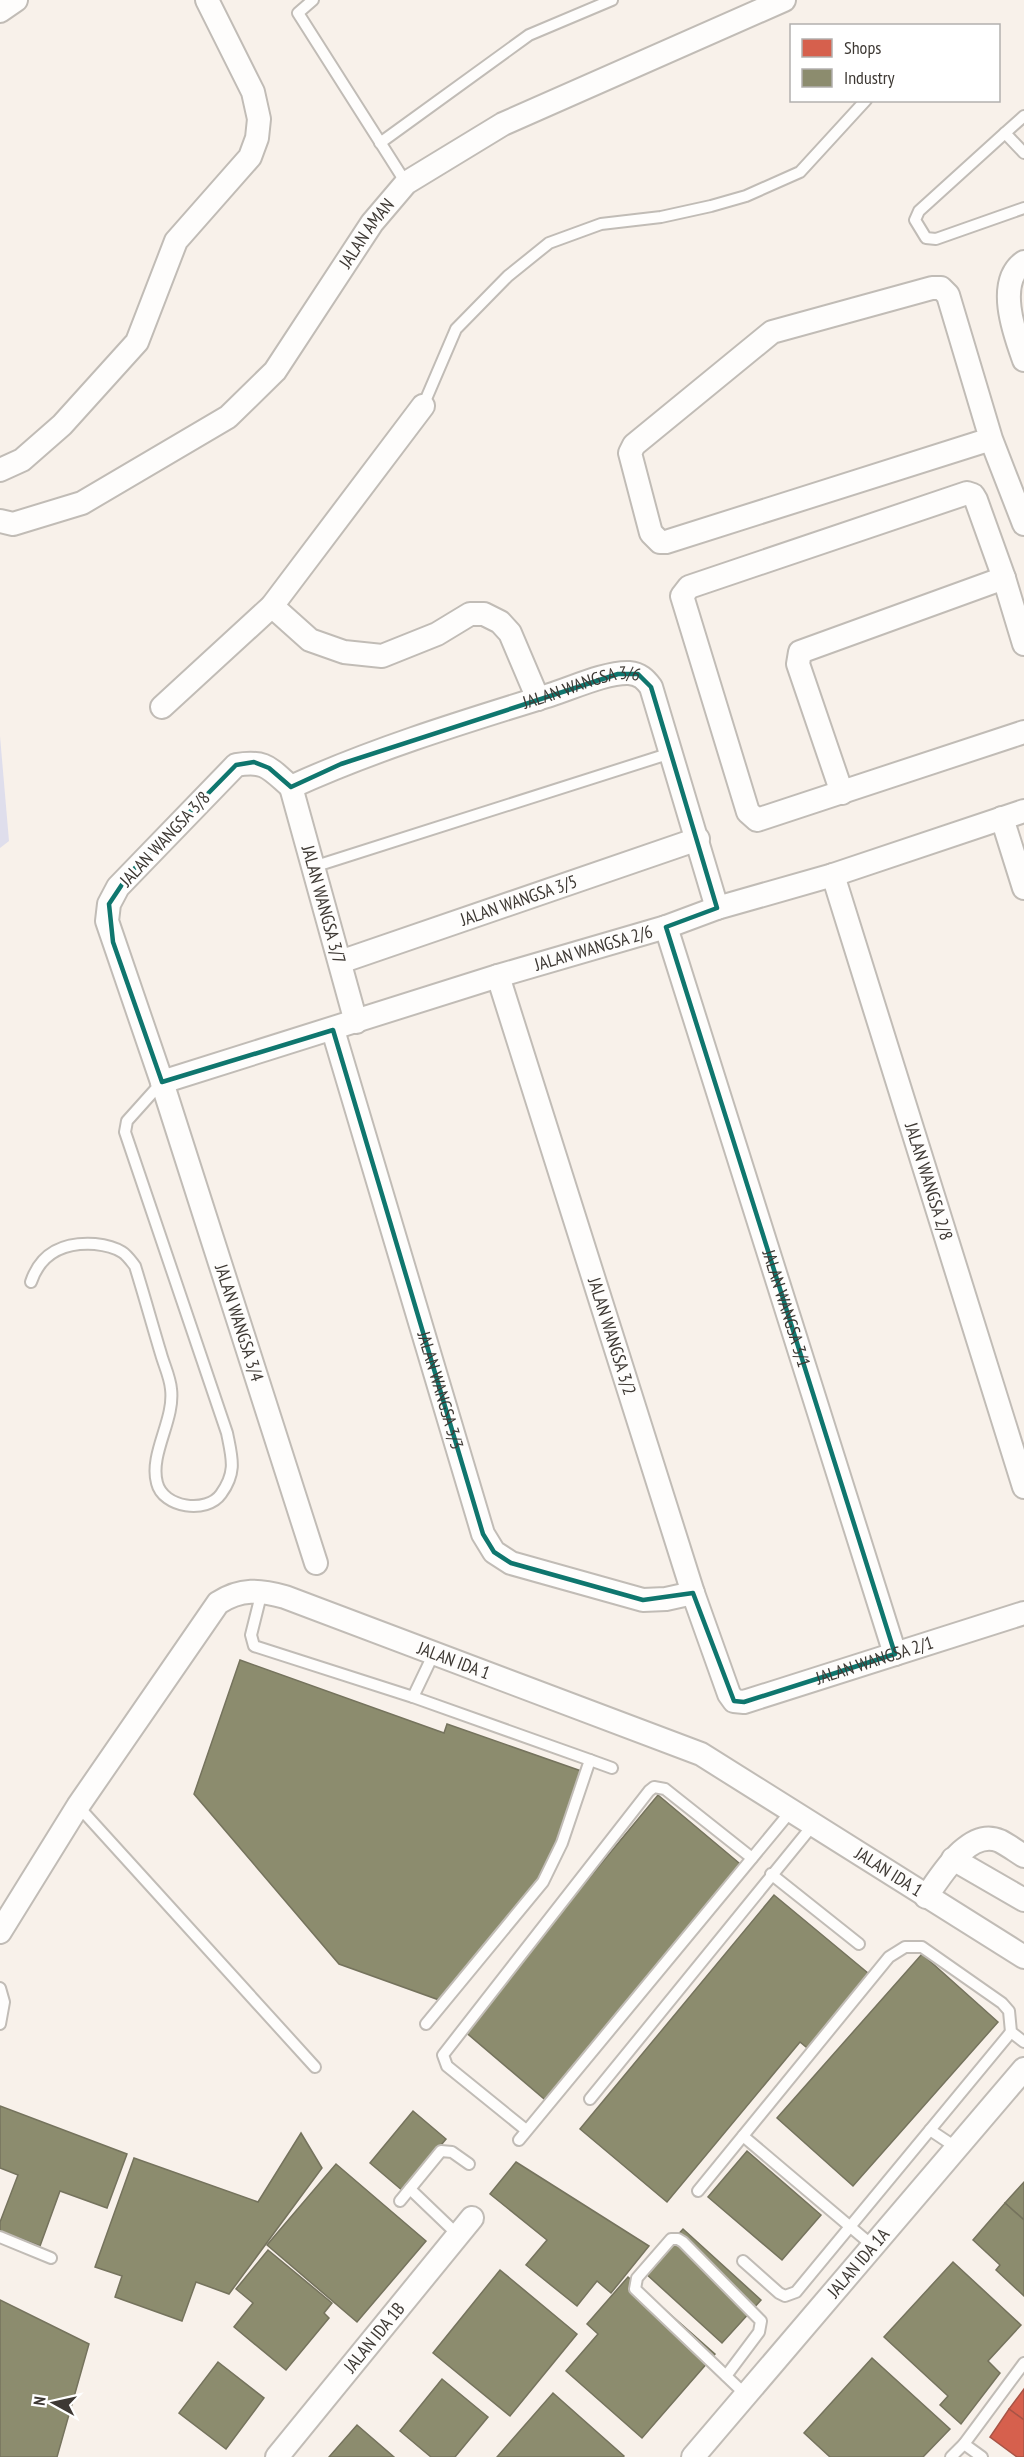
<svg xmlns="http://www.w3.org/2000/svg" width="1024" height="2457" viewBox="0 0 1024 2457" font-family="'PT Sans Narrow',sans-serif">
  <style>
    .green { fill: #dfdeec }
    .shops { fill: #d6604d; stroke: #a85446; stroke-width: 1.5 }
    .industry { fill: #8c8c6e; stroke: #75735d; stroke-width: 1.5 }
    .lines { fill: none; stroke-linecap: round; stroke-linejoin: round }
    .service-casing { stroke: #c1bcb6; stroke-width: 14 }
    .minor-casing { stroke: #c1bcb6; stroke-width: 26 }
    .service { stroke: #fefdfc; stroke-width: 10 }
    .minor { stroke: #fefdfc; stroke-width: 22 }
    .marked { fill: none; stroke: #0f766e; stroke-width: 4.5; stroke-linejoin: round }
    .labels { text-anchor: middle; stroke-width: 6; stroke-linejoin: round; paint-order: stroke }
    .street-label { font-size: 18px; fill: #3e3934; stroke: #fff }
  </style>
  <rect width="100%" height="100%" fill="#f8f1ea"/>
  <path class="green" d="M0 736 9 841 0 848Z"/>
  <g class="shops">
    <path d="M1024 2389V2420L1009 2409Z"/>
    <path d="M1009 2409 1024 2420V2457H1017L990 2437Z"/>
  </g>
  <g class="industry">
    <path d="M240 1660 444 1733 447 1724 587 1773 542 1887 442 2001 339 1964 194 1794Z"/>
    <path d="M658 1795 745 1868 550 2104 463 2030Z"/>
    <path d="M774 1895 874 1978 812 2052 800 2042 667 2202 580 2129Z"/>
    <path d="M922 1954 998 2022 853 2186 777 2118Z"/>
    <path d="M0 2106 127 2154 107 2208 60 2191 40 2246 0 2231V2222L18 2175 0 2168Z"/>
    <path d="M413 2111 446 2139 403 2191 370 2163Z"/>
    <path d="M301 2133 322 2168 229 2294 196 2282 182 2321 115 2297 122 2276 95 2267 134 2158 258 2202Z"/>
    <path d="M747 2151 821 2215 782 2260 708 2197Z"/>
    <path d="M516 2162 649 2246 611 2293 597 2281 577 2306 526 2265 547 2240 490 2194Z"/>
    <path d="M336 2164 426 2241 357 2322 267 2245Z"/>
    <path d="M1024 2182V2220L1005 2203Z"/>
    <path d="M1005 2203 1024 2220V2296L996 2270 1000 2265 973 2240Z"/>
    <path d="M683 2229 761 2300 722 2343 644 2272Z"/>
    <path d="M268 2250 332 2303 324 2313 329 2318 286 2370 234 2327 253 2303 236 2289Z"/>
    <path d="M953 2262 1021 2325 988 2361 1000 2373 961 2424 940 2405 948 2396 884 2337Z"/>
    <path d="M500 2270 577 2334 510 2416 433 2353Z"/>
    <path d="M628 2277 715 2354 642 2438 566 2371 598 2334 587 2324Z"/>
    <path d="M0 2300 89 2344 57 2457H0Z"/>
    <path d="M872 2358 950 2429 923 2457H830L804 2433Z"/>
    <path d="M218 2362 264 2398 226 2449 179 2413Z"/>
    <path d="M442 2379 488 2417 455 2457H431L400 2431Z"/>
    <path d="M553 2393 624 2456 623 2457H497Z"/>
    <path d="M357 2425 394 2457H329Z"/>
  </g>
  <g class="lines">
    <g class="service-casing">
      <g id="service">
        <path d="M313 0 298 13 406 183"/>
        <path d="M1024 116 1005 133 1024 153"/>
        <path d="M1005 133 919 211 915 220 926 238 936 239 1024 208"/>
        <path d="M380 143 529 35 612 0"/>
        <path d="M423 406 456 329 508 276 549 243 601 224 661 217 711 206 746 196 800 172 866 100"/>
        <path d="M313 867 671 753"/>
        <path d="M31 1282C41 1252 65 1242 95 1244 104 1245 114 1247 122 1252 127 1255 131 1261 135 1266 144 1295 152 1324 161 1354 164 1365 170 1377 171 1389 175 1420 149 1454 157 1483 163 1508 207 1514 221 1494 237 1472 232 1458 227 1433L125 1132 127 1121 162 1082"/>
        <path d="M262 1591 251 1635 254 1646 413 1697"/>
        <path d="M590 1760 612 1768"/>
        <path d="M78 1806 315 2067"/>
        <path d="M771 1874 859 1944"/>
        <path d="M0 1988 4 2002 0 2024"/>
        <path d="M426 2024 543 1882 562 1843 590 1760 413 1697 434 1653"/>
        <path d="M590 2099 813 1825"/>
        <path d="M526 2130 447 2066 443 2055 649 1791 654 1787 665 1789 752 1858"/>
        <path d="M930 2130 957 2148"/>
        <path d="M743 2136 873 2246"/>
        <path d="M519 2140 791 1811"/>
        <path d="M410 2189 458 2235"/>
        <path d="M698 2191 889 1957 905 1947H922L1002 2003 1009 2011 1011 2032 1024 2042"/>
        <path d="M400 2201 441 2151 452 2152 469 2164"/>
        <path d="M0 2237 51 2258"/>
        <path d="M743 2261 779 2293 785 2296 796 2292 1011 2032"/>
        <path d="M726 2376 759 2332 761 2321 683 2242 678 2239H671L637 2278 635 2289 746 2395"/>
        <path d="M964 2444 982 2457"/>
        <path d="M951 2457 964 2444 1024 2363"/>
      </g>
    </g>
    <g class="minor-casing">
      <g id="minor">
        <path d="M0 11 16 0"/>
        <path d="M1024 262C995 282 1015 335 1024 360"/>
        <path d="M991 439 666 542H660L651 533 630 453 634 445 772 332 932 288H941L948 295 991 439 1024 524"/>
        <path d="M0 470 22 460 62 425 137 342 176 241 250 157 257 138 259 119 253 92 207 0"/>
        <path id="s1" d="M0 521 13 524 82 503 228 417 275 371 372 223 406 183 503 124 784 0"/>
        <path d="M272 606 310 640 344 652 382 656 437 634 470 614H484L500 622 510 633 538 699"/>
        <path d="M1024 644 1004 578 976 500 973 495 967 493 689 587 682 596 748 812 757 820 1024 732"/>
        <path d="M162 707 272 606 423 406"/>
        <path id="s2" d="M291 787C269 768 266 760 236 765L118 887 109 904 107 921 162 1082 316 1563"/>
        <path id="s3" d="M291 787C374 749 463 722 550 695 572 688 607 672 629 673 640 674 645 679 651 687L717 908"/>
        <path id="s4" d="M291 787 356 1022"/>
        <path d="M842 793 798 664 800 652 1004 578"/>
        <path d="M1002 818 1024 888"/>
        <path id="s5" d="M833 875 1024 1487"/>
        <path id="s6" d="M666 927 895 1654"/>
        <path id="s7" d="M340 962 698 839"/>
        <path id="s8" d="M498 976 693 1593 729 1694 734 1701 744 1702 1024 1613"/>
        <path id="s9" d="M333 1030 483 1534 494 1552 511 1563 643 1600 666 1599 693 1593"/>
        <path id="s10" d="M162 1082 498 976 666 927 717 908 833 875 1024 811"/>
        <path d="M953 1859 1024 1900"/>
        <path d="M926 1897C941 1876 969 1827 1000 1841 1008 1845 1016 1851 1024 1856"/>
        <path id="s11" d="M0 1932 78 1806 218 1603C241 1588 260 1590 285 1597L701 1754 1024 1957"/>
        <path id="s12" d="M277 2457 472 2218"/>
        <path id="s13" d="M693 2457 1024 2069"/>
      </g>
    </g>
    <use href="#service" class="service"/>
    <use href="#minor" class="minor"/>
  </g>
  <path class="marked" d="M618 674H638L651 687 717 908 666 927 895 1654 744 1702 734 1701 693 1593 643 1600 511 1563 494 1552 483 1534 333 1030 162 1082 113 942 109 904 129 874 236 765 254 762 269 768 291 787 341 764Z"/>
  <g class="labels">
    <g class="street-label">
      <text dy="6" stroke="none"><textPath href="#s1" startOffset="486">JALAN AMAN</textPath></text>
      <text dy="6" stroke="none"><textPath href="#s3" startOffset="308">JALAN WANGSA 3/6</textPath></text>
      <text transform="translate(165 839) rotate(-47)" y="6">JALAN WANGSA 3/8</text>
      <text dy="6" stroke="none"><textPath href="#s7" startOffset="189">JALAN WANGSA 3/5</textPath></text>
      <text dy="6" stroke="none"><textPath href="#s4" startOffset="122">JALAN WANGSA 3/7</textPath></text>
      <text dy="6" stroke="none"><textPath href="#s10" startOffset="452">JALAN WANGSA 2/6</textPath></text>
      <text dy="6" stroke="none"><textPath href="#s5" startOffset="321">JALAN WANGSA 2/8</textPath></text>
      <text dy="6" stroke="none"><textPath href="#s6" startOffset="400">JALAN WANGSA 3/1</textPath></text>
      <text dy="6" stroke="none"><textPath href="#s2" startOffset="692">JALAN WANGSA 3/4</textPath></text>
      <text dy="6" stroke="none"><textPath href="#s8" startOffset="378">JALAN WANGSA 3/2</textPath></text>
      <text dy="6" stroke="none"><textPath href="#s9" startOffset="376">JALAN WANGSA 3/3</textPath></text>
      <text dy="6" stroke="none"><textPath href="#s8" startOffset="910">JALAN WANGSA 2/1</textPath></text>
      <text dy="6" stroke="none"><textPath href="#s11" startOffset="645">JALAN IDA 1</textPath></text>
      <text dy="6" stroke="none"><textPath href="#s11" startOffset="1131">JALAN IDA 1</textPath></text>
      <text dy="6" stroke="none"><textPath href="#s13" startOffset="255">JALAN IDA 1A</textPath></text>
      <text dy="6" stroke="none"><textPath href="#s12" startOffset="154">JALAN IDA 1B</textPath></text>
    </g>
  </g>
  <rect x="790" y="24" width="210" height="78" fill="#ffffff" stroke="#b2b0ae" stroke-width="1.5"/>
  <rect x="802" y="39" width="30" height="18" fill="#d6604d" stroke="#b2b0ae" stroke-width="1.5"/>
  <text x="844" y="54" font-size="18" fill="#3e3934">Shops</text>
  <rect x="802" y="69" width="30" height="18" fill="#8c8c6e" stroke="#b2b0ae" stroke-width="1.5"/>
  <text x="844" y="84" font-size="18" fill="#3e3934">Industry</text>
  <g transform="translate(54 2403) rotate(278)" stroke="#ffffff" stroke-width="4.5" paint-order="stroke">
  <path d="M0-4.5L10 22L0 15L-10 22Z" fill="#3e3934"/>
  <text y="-9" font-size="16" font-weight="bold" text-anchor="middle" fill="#3e3934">N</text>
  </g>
</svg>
